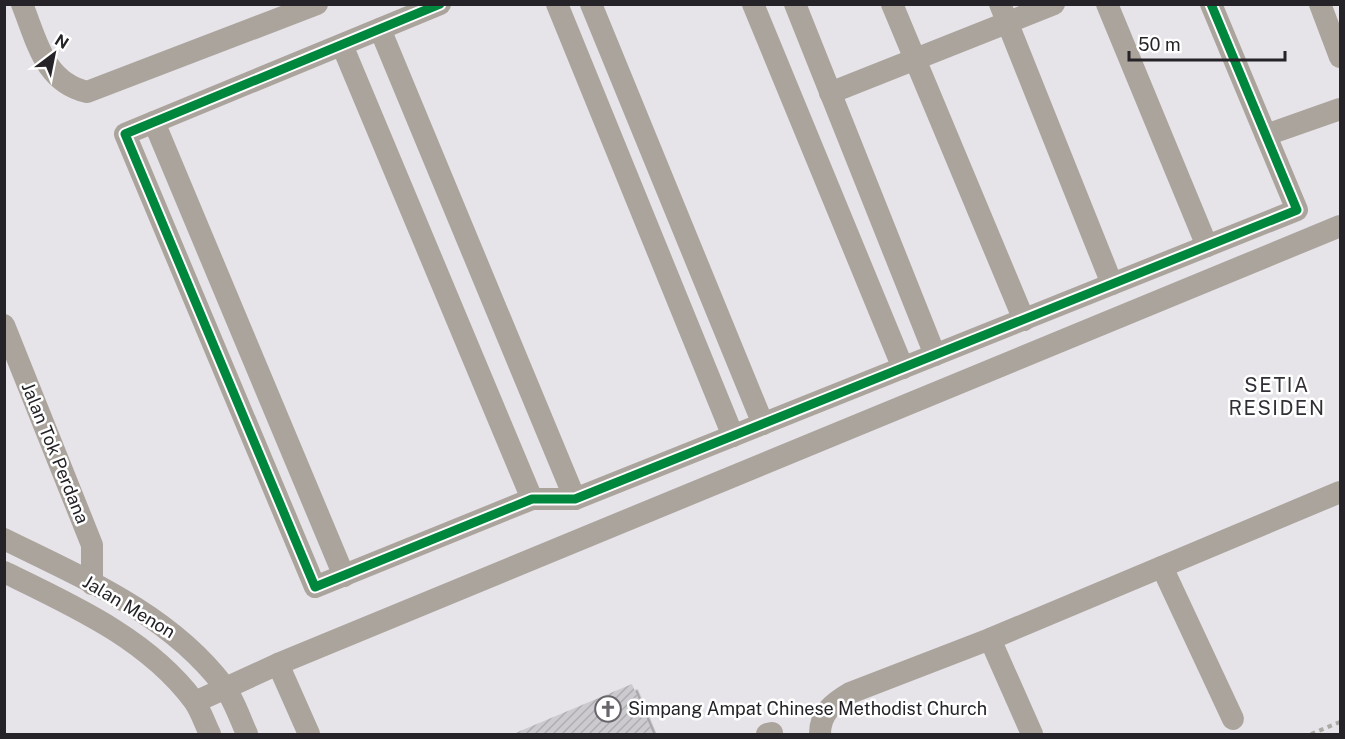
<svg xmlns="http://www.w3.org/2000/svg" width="1345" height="739" viewBox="0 0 1345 739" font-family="'Public Sans',sans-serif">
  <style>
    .building { fill: url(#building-hatch); filter: url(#shadow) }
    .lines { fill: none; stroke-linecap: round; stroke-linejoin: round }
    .path { stroke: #aca8a3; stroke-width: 4; stroke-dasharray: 4.5 4.5; stroke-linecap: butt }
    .minor { stroke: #aaa49c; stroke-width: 22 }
    .cycleway-casing { stroke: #fff; stroke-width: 13 }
    .cycleway { stroke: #00873e; stroke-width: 9 }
    .labels { text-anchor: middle; stroke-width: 5; stroke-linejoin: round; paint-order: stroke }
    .street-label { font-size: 18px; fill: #252327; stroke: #fff }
    .poi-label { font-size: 18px; fill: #252327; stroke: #fff; text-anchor: start }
    .neighbourhood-label { font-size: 20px; letter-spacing: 1.5px; fill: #322e35; stroke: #fff }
  </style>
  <defs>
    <pattern id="building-hatch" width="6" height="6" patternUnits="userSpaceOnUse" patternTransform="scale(1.5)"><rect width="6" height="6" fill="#cdcacf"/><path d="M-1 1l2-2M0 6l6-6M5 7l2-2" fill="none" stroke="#b0adb2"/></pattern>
    <filter id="shadow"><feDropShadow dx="5.5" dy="5.5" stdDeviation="0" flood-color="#0004"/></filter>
  </defs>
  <rect width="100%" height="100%" fill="#e6e3e9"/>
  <path class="building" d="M632 684 653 734H513Z"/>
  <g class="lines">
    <path class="path" d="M1311 734 1340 722"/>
    <g class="minor">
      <path d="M22 4C37 41 44 82 87 92L317 4"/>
      <path d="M440 4 125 134 315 587 532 499H575L1297 210 1211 4"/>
      <path d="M557 4 733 436"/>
      <path d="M591 4 763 424"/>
      <path d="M753 4 903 368"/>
      <path d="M795 4 935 355"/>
      <path d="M892 4 1024 320"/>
      <path d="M1000 4 1112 284"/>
      <path d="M1107 4 1207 246"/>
      <path d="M1320 4 1340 57"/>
      <path d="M380 29 575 499"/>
      <path d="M342 45 532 499"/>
      <path d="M830 93 1054 4"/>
      <path d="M154 122 344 576"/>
      <path d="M1266 135 1340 109"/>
      <path d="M4 325 92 545V584"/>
      <path d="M4 539C83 578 169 614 223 685 234 699 240 719 247 734"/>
      <path d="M1162 567 1233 719"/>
      <path d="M4 572C72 605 148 639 194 701 201 711 205 724 210 734"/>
      <path d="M990 639 1032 734"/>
      <path d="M278 664 309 734"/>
      <path d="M195 702 278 664 1340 226"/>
      <path d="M767 734 772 733"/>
      <path d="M820 734C820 713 833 703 850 693L990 639 1340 492"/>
    </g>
    <g class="cycleway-casing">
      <path id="cycleway" d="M440 4 125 134 315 587 532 499H575L1297 210 1211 4"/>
    </g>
    <use href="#cycleway" class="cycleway"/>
  </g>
  <defs>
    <g id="church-ring" transform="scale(1.35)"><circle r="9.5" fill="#fff" stroke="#69666b" stroke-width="1.5"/><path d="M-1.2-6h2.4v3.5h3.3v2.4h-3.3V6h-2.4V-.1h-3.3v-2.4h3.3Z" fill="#69666b"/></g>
  </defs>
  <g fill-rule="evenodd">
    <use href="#church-ring" x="608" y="709"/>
  </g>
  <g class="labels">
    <g class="street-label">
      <text transform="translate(55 453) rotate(68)" y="6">Jalan Tok Perdana</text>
      <text transform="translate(129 607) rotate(31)" y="6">Jalan Menon</text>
    </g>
    <g class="poi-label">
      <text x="628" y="715">Simpang Ampat Chinese Methodist Church</text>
    </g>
    <g class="neighbourhood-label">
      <text x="1277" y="392">SETIA<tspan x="1277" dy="23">RESIDEN</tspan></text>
    </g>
  </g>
  <rect width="1345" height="739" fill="none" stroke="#252327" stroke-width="12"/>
  <g transform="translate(54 54) rotate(32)" stroke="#ffffff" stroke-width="4.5" paint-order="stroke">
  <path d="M0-4.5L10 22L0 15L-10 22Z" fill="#252327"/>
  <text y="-9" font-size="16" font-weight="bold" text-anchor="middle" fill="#252327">N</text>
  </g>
  <path d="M1129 51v9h156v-9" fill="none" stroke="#252327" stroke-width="3"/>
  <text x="1138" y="51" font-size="18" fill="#252327" stroke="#ffffff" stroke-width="4.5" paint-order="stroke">50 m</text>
</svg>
